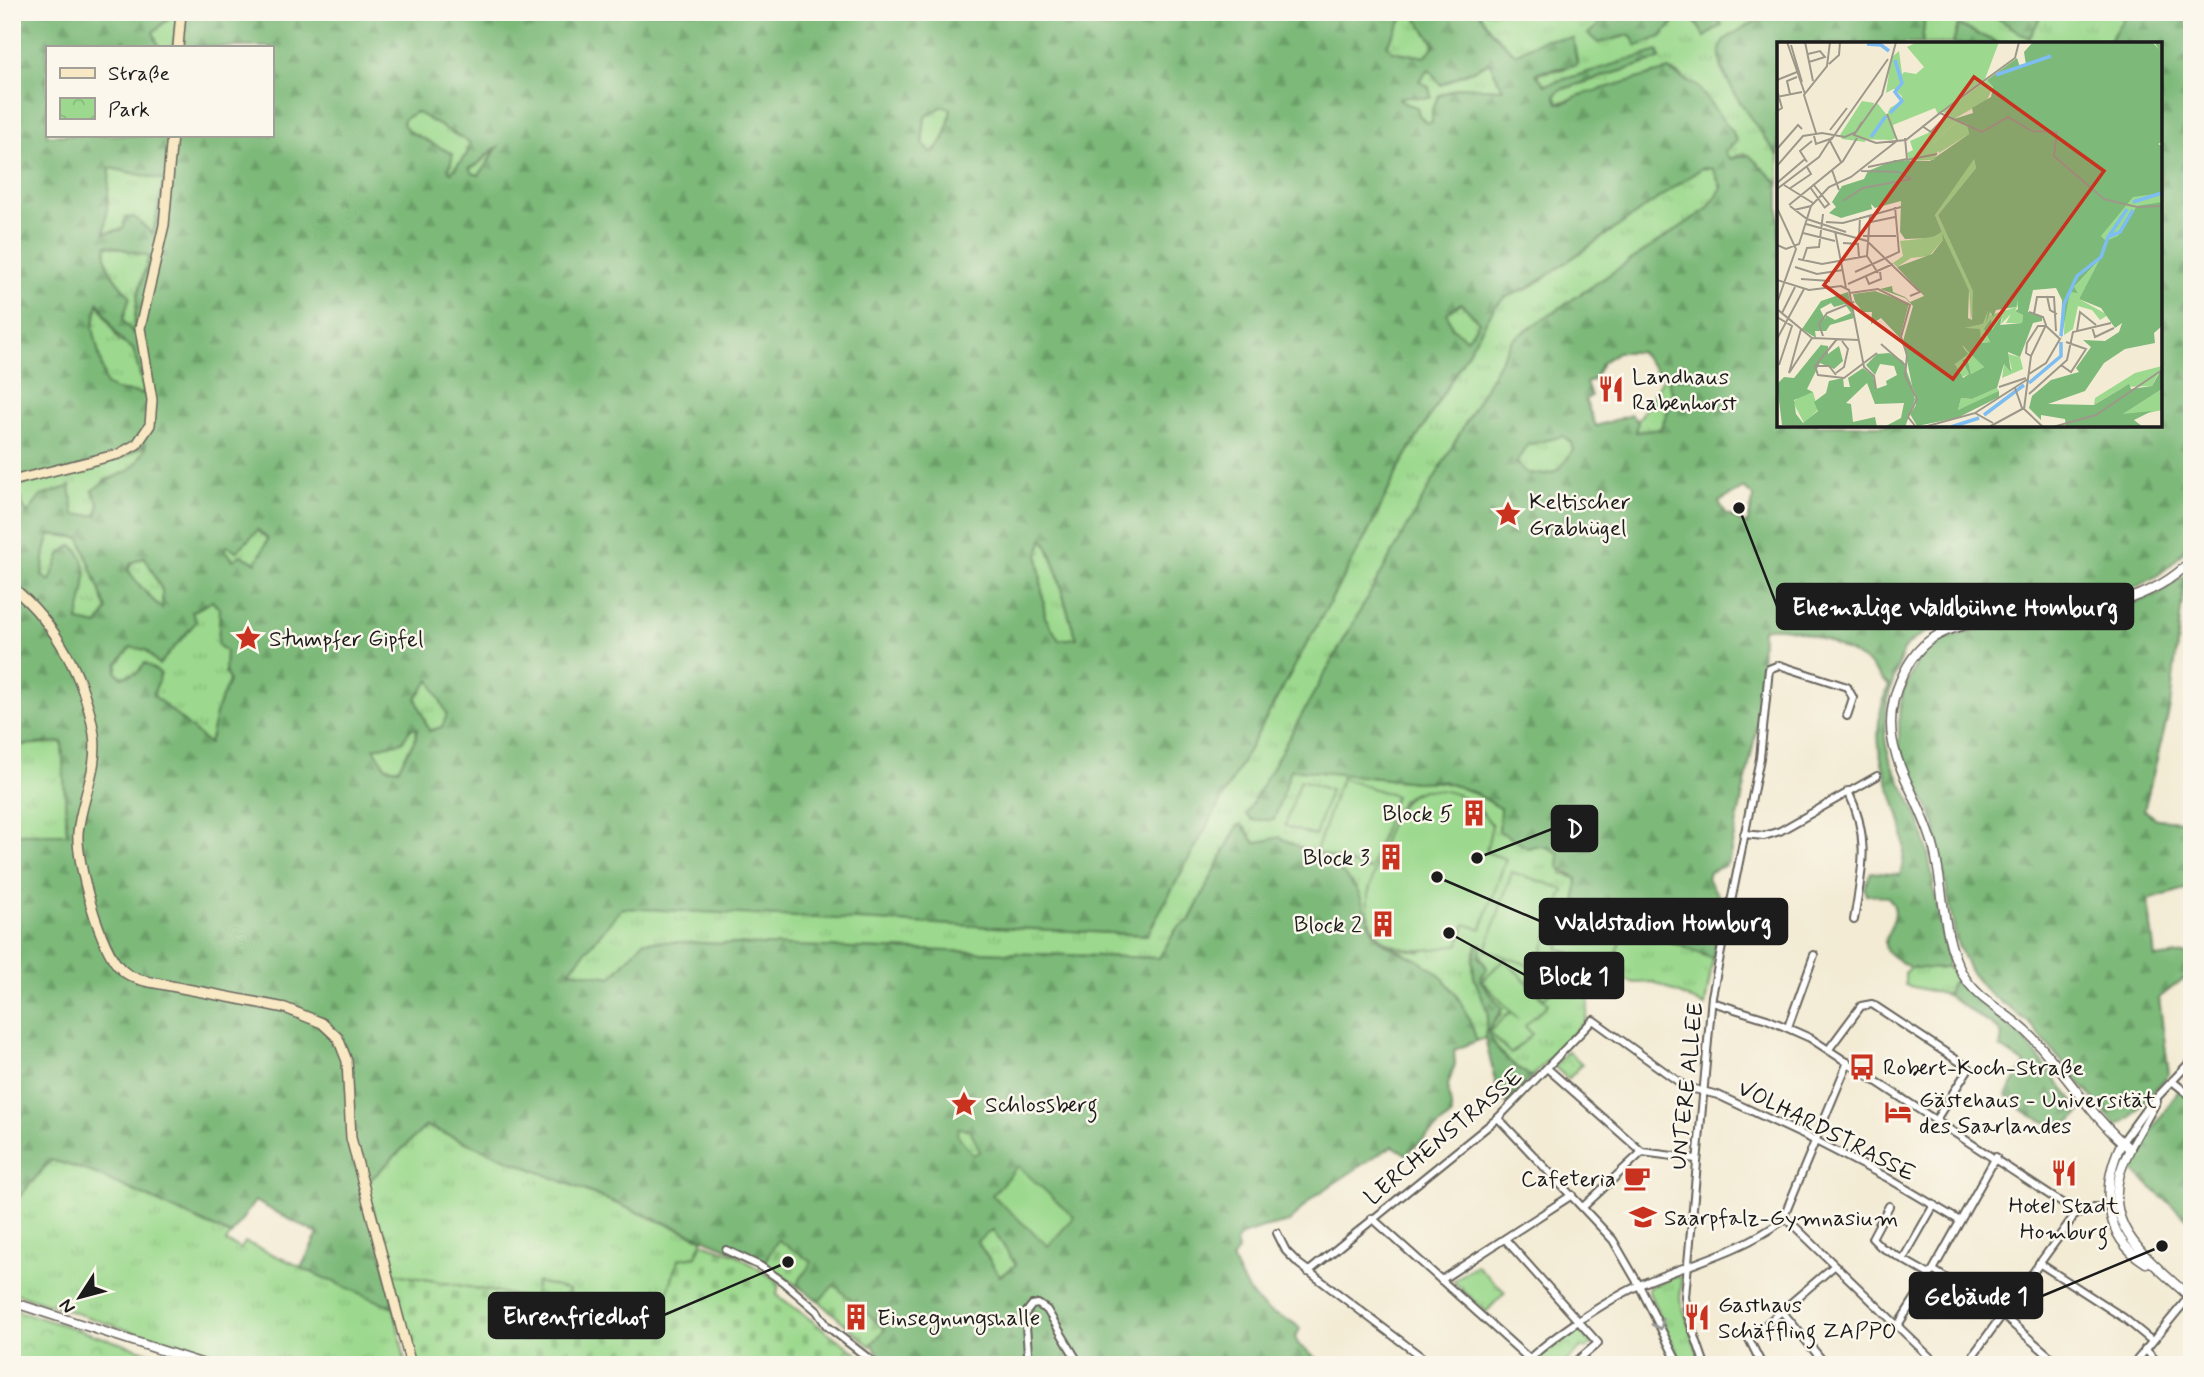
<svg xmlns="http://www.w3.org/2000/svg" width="2204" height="1377" viewBox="0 0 2204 1377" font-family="Mynerve,sans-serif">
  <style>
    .grass { fill: url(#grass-tufts); stroke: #5c7a55; stroke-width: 2; fill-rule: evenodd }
    .forest { fill: url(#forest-firs); stroke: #4c6a4a; stroke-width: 2; fill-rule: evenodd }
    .wetland { fill: url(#wetland-marsh); stroke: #5c7a55; stroke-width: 2 }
    .cemetery { fill: url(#cemetery-stones); stroke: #5c7a55; stroke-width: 2 }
    .park { fill: url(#park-crowns); stroke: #5c7a55; stroke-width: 2 }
    .pitch { fill: #9cd98e; stroke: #5c7a55; stroke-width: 2 }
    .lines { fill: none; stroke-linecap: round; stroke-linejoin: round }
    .minor-casing { stroke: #67645c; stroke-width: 10 }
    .tertiary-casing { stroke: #67645c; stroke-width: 11 }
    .secondary-casing { stroke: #67645c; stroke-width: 12 }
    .minor { stroke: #fff; stroke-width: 6 }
    .tertiary { stroke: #fff; stroke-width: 8 }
    .secondary { stroke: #f8e8c3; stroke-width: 9 }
    .oneway { stroke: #999 }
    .labels { text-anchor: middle; stroke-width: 5; stroke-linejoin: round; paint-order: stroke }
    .poi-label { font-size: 23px; fill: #1c1c1c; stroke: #fbf7ec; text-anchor: start }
    .street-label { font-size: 23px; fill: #1c1c1c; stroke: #fbf7ec }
    .inset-river { fill: none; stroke: #7dbdf2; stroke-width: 3.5 }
    .inset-road { fill: none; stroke: #9d988a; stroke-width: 2 }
    .view { fill: #c8321e; fill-opacity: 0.15; stroke: #c8321e; stroke-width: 3.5 }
    .inset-edge { fill: none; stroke: #1c1c1c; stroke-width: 3.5 }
    .leader { fill: none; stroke: #1c1c1c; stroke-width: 2.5 }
    .callout-dot { fill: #1c1c1c; stroke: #fbf7ec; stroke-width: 2.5 }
    .callout { fill: #1c1c1c; stroke: #1c1c1c; stroke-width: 2.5 }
    .callout-label { font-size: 24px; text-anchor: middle; font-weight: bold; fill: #fff }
  </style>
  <defs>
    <pattern id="grass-tufts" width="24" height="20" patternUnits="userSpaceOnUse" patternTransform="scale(1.75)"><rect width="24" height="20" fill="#9cd98e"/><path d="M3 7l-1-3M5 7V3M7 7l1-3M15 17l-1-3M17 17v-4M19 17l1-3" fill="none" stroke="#86ba7a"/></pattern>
    <pattern id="forest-firs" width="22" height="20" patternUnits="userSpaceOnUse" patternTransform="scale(1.75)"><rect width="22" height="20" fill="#7db979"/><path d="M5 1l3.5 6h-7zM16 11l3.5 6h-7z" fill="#6b9e68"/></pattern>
    <pattern id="wetland-marsh" width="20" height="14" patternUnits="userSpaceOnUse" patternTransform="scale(1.75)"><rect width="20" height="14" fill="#9cd98e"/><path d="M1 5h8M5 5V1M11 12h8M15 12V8" fill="none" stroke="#86ba7a"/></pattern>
    <pattern id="cemetery-stones" width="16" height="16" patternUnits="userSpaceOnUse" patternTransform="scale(1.75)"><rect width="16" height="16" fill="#9cd98e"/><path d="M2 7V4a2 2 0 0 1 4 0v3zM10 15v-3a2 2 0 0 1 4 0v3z" fill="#86ba7a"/></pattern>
    <pattern id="park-crowns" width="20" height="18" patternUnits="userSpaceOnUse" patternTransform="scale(1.75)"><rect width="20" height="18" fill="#9cd98e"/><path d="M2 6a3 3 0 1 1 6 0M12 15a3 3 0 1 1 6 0" fill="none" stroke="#86ba7a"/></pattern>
  </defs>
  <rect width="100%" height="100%" fill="#fbf7ec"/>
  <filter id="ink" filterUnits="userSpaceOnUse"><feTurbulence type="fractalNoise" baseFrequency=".0143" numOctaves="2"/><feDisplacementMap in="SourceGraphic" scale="14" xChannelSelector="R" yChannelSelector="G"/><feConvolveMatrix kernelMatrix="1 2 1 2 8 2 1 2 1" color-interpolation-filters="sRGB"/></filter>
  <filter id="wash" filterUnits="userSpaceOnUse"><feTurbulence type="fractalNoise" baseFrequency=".00686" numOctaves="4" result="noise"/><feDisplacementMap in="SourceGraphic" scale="28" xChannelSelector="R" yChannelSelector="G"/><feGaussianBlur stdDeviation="1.57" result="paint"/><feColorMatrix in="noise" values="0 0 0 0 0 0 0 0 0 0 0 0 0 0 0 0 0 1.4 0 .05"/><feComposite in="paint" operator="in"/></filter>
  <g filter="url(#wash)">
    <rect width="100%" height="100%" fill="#f3ebd4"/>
    <g class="grass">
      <path d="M177 12 174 47H159L153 32Z"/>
      <path d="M1398 12H1412L1435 45 1425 57 1392 51 1386 45 1401 21Z"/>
      <path d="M1478 12H1621L1611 14 1589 34 1598 43 1630 35 1661 36 1683 12H1689L1705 37 1722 25 1714 12H1772L1724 41 1720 52 1721 70 1779 157V184L1745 153 1729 159C1705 128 1713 84 1668 70L1558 103 1555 95 1560 90 1660 59 1659 51 1545 85 1536 74 1564 69 1577 60 1573 38 1545 39 1515 54 1493 33Z"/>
      <path d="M1925 12H1988L2029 38 2043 12H2128L2107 44H2000L1958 25 1953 44H1922Z"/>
      <path d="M1490 62 1504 89 1437 102 1432 110V122L1426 124 1398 98 1409 94 1429 69 1441 85Z"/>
      <path d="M943 106 951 109C948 127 947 140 932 153L922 144 925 116Z"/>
      <path d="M416 112 470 143 467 154 452 172H449L430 142 408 131 403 124 404 119Z"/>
      <path d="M497 147 479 175 472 173 468 168 476 166Z"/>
      <path d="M110 168 164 180 153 234 123 229 105 233Z"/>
      <path d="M1702 168 1713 169C1732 195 1712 206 1691 221L1246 814 1274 819 1291 769 1416 782C1448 778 1473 792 1500 808V831L1528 848C1539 843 1550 847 1560 854L1562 873 1577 879 1576 899 1580 904 1713 959 1705 1006 1654 982 1635 983 1604 974 1590 991 1586 1020 1532 1077C1518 1069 1483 1044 1490 1026L1502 1014 1480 980 1487 968 1479 954 1473 960 1474 977 1488 1013 1485 1038 1477 1041C1467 1010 1452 979 1422 963 1400 950 1382 944 1367 922L1255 843 1245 827H1237L1189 921 1177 928 1159 958 856 948 612 977 569 971 622 907 1147 935 1372 525 1399 468 1494 308 1505 297 1529 288ZM1341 778 1370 870 1316 852ZM1414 792 1478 807 1492 825 1485 852 1505 859 1465 924 1421 952 1404 949 1382 937 1368 894 1395 812 1402 801Z"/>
      <path d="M107 245 149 256 138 294 133 334 123 320 130 296C117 282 101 265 107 245Z"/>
      <path d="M98 302 119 341 133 348 145 394 115 390 106 386 93 328Z"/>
      <path d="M1461 303 1479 322 1467 340 1452 328 1446 313Z"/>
      <path d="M1666 373 1674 398 1660 429 1636 432 1635 426Z"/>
      <path d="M1563 436 1571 442 1573 450C1557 475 1556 476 1527 473L1516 462 1527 445Z"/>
      <path d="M147 443C138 467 128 474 104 480L97 515H74L70 486 27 515 15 487Z"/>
      <path d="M258 530 268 539 256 564 234 560 223 548 228 546 237 551Z"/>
      <path d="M50 534 80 538 107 610 98 625 78 621 79 551 72 545 61 553 50 582 42 576 45 551Z"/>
      <path d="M1043 537C1060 570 1062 605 1077 638L1059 640 1045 617 1038 555Z"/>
      <path d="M146 557 162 590V610C150 596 138 585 128 570L131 563Z"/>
      <path d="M212 601 220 609 218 645 226 651 225 671 230 681 218 706 209 744 153 695 160 674 145 663 137 673 122 677 116 673 118 663 131 646 146 650 159 664 192 612Z"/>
      <path d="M430 679 448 714 442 727 428 731 416 698Z"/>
      <path d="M412 728 417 729 416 738 398 769 386 767 373 748 402 741Z"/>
      <path d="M62 741 67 834H12V746Z"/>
      <path d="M1926 966 1948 967 1958 980 1951 983 1947 995 1905 985V973L1910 968Z"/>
      <path d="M426 1126 703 1239 696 1256 679 1259 654 1332 566 1306 569 1290 537 1282 534 1299 391 1273 366 1184Z"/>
      <path d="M51 1159 94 1173 231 1235 226 1242 241 1249 245 1242 394 1308 406 1365H233L12 1292V1205Z"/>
      <path d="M993 1229 1016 1265 1000 1276 976 1240Z"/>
      <path d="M1476 1265 1505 1292 1486 1312 1453 1281Z"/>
      <path d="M1677 1276 1682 1279 1680 1299 1702 1365H1683L1648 1291 1649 1287Z"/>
    </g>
    <g class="forest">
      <path d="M12 12H176L153 32 159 47H47V135H271V47H174L177 12H1398L1402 20 1387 45 1392 51 1425 57 1435 44 1412 12H1478L1493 33 1515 54 1545 39 1573 38 1577 65 1538 72 1536 74 1545 85 1658 51 1660 59 1560 90 1555 95 1558 103H1564L1577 96 1668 70 1697 86 1733 133 1737 141 1725 151 1729 159 1749 155 1779 184V425H2160V44H2107L2128 12H2192V542C2178 558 2164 574 2144 583 2090 608 1930 607 1904 650 1900 657 1899 668 1895 675 1888 694 1883 717 1885 737 1888 770 1912 795 1921 825 1935 869 1935 916 1948 960V967C1938 971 1922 967 1910 968 1904 963 1892 958 1887 951 1877 935 1908 918 1888 897L1866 894 1864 888 1871 872 1900 875C1921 804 1853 769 1889 685 1878 679 1875 668 1866 662 1839 645 1794 622 1762 629L1760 713 1729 860 1724 866 1709 872 1707 879 1722 900 1713 959 1580 904 1576 899 1577 879 1558 867 1559 854C1550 847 1539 843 1528 848L1499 831 1500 808 1475 793 1443 781 1416 782 1291 769 1274 820H1252L1246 814 1512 340 1707 209 1722 188 1713 169 1702 168 1529 288 1505 297 1494 308 1399 468 1372 525 1147 935 622 908 569 971 612 977 644 941 1159 958 1177 928 1189 921 1237 827 1241 824 1255 843 1280 837C1306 852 1343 865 1358 892 1366 907 1365 923 1377 936 1389 950 1408 954 1423 963 1452 980 1467 1010 1477 1041L1454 1050 1455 1064 1448 1085 1452 1115 1406 1154 1393 1146 1383 1151 1312 1198 1289 1222 1263 1228 1242 1235 1236 1242 1238 1250 1232 1259C1240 1278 1250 1298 1267 1310 1278 1318 1292 1318 1300 1329L1295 1338 1299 1345 1325 1365H886L872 1344 885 1329 834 1286 819 1301 796 1285 811 1262 778 1240 764 1263 426 1126 366 1184 394 1308 301 1268 318 1234 255 1201 231 1235 94 1173 51 1160 12 1205V834H67L62 742 12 746V546L18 544 12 532ZM1489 62 1503 89 1460 87 1439 95 1432 110V122L1426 123 1419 115 1417 107 1404 103 1399 98C1411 93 1420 101 1431 97L1429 87 1419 81 1429 69 1441 85ZM943 106 951 109C948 127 947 142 931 153L922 144 925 117ZM416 112 470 143 467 154 452 172 449 171 453 154 408 131 403 124 404 119ZM498 147 479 175 472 173 469 168C481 165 486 152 498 147ZM110 168 164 180 153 234 134 217 125 218 123 229 105 233ZM107 245 149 256 138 294 133 333 123 320 130 296C117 282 101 265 107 245ZM98 303C111 319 114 339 133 349L145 394 115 390 106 385 93 328ZM1461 303 1479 322 1467 339 1452 328 1447 313ZM1617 352H1640L1661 376 1666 373 1674 398 1660 429 1636 432 1638 422 1631 415 1596 426 1585 400 1591 396 1586 383 1593 380 1602 363ZM1563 436 1571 442 1573 450C1557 474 1556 476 1527 473L1516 463 1527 445ZM146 444C133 483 117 468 92 491L99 503 97 515H74L70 486 41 496 27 514 15 487 46 476 127 456ZM1744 488 1754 497 1747 525 1726 514 1719 502ZM258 530 268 539 256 563 241 555 233 560 223 548 228 546 237 551ZM50 534 80 538 107 610 98 625 78 621C82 595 96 565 72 545L61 553 50 581 42 576 45 551ZM1043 538C1062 569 1062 605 1077 638L1059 640 1045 617 1038 555ZM145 557 162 590V609C149 597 138 585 128 570L131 563ZM212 601 220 609 218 645 226 651 225 671 229 681 218 706 209 744 153 695 161 674 145 663 137 673 122 677 116 672 118 663 131 647 146 650 159 665 196 622 192 612ZM430 680 447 714 442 727 429 731 416 698ZM411 728 417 729 416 738 398 769 386 767 374 748 402 742ZM993 1230 1016 1265 1000 1276 977 1241Z"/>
      <path d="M1621 12H1683L1661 37 1637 46 1630 35 1598 43 1588 34 1611 14Z"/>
      <path d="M1689 12H1714L1722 25 1705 37Z"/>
      <path d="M1772 12H1925L1922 44H1779V157C1765 137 1702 62 1725 40 1738 29 1758 21 1772 12Z"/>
      <path d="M1988 12H2043L2029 38Z"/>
      <path d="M1958 25 2000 44H1953Z"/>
      <path d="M2185 575 2170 707 2144 810 2157 819 2192 822V887L2148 900 2155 958 2186 954 2192 964V972L2159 998 2169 1074 2130 1118 2117 1126 2028 1022 1986 991 1969 970 1956 940 1934 820 1899 747V713L1903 692 1918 660 1945 639 1981 629 2117 609 2158 594Z"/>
      <path d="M1482 944 1479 957 1487 968 1480 980 1502 1009 1488 1031C1495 1052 1513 1066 1532 1077L1507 1103 1499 1097 1485 1038 1488 1013 1474 977 1473 960 1477 945Z"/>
      <path d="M1958 980 1977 1001 2024 1039 2081 1111C2062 1140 2024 1114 2006 1095L2025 1064 2000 1047 2002 1036 1999 1030 1947 995 1951 983Z"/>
      <path d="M2179 1090 2192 1101V1223L2132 1170 2146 1139Z"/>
    </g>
    <path class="wetland" d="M959 1128 970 1130 980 1151 973 1155 957 1134Z"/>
    <g class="cemetery">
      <path d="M778 1240 812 1262 796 1285 764 1263Z"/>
      <path d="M702 1243 735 1254 779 1282 777 1295 863 1358 859 1365H415L391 1273 533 1299 537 1282 569 1290 566 1306 654 1332 679 1259 696 1256Z"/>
      <path d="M834 1285 885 1329 870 1346 819 1301Z"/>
    </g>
    <g class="park">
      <path d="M1568 1051 1582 1064 1568 1079 1554 1066Z"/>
      <path d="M12 1309 190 1365H12Z"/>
      <path d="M1578 1328 1593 1343 1586 1349 1582 1347 1562 1365H1543L1537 1360Z"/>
    </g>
    <g class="pitch">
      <path d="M1341 778 1395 796 1370 870 1316 852Z"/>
      <path d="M1300 780 1330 790 1315 836 1285 826Z"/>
      <path d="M1423 790C1456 788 1473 800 1492 825L1486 852 1506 859 1481 929 1465 924 1459 944C1415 956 1364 954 1368 894 1379 862 1387 799 1423 790Z"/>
      <path d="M1512 872 1564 889 1537 968 1486 950Z"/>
      <path d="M1580 914 1616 927 1613 936 1621 940 1610 968 1558 948 1569 920 1577 923Z"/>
      <path d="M1504 959 1548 1004 1525 1026 1532 1034 1511 1054 1489 1032 1510 1012 1518 1019 1482 981Z"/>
      <path d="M1548 962 1564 979 1544 998 1528 981Z"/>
      <path d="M1018 1166 1074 1217 1048 1246 992 1195Z"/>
    </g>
  </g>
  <g filter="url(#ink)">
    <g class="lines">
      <g class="minor-casing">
        <g id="minor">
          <path d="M1848 791C1871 838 1862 871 1854 920"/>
          <path d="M1744 834 1764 836 1780 831 1877 776"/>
          <path d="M1712 1002 1767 1019 1810 1038 2077 1213"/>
          <path d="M1788 1027 1814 955"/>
          <path d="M1829 1049 1861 1006 1872 1004 1969 1068 1937 1118"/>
          <path d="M1548 1069 1642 1152 1696 1159"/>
          <path d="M2172 1081 2192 1097"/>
          <path d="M1498 1118 1613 1240 1639 1285 1679 1365"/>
          <path d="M2122 1142 2146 1109 2192 1060"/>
          <path d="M2130 1149 2157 1101"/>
          <path d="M1889 1206 1872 1238 1881 1247 1930 1275"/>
          <path d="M1583 1207 1642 1152"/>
          <path d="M1372 1218 1536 1365"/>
          <path d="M1786 1218 1938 1365"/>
          <path d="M1277 1233 1286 1251 1299 1264 1432 1365"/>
          <path d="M1505 1239 1598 1343 1572 1365"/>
          <path d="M726 1250 760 1266 782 1281 817 1311 827 1326 877 1365"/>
          <path d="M1903 1259 1934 1205"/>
          <path d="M2039 1263 2124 1318 2152 1341"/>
          <path d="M1933 1270 1986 1304"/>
          <path d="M1308 1272 1498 1118 1593 1020 1686 1087 1718 1095 1816 1141 1886 1177 1960 1221"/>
          <path d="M1441 1280 1572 1195"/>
          <path d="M1781 1310 1826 1365"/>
          <path d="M2002 1315 2060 1365"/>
          <path d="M1898 1325 1933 1270 1996 1157"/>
          <path d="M2145 1349 2160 1365"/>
          <path d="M1029 1365 1025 1314 1032 1305 1038 1304 1047 1310 1080 1365"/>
          <path d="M1523 1365C1549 1338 1610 1298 1644 1283 1689 1264 1742 1251 1782 1221L1848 1062"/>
          <path d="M1705 1365 1688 1316 1685 1297 1712 996 1760 758 1769 669 1779 665 1847 687 1853 698 1847 716"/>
          <path d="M1762 1365 1749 1339 1834 1266"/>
          <path d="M1966 1365 2074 1216 2088 1209 2113 1205"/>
          <path d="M2133 1365 2189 1297"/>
        </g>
      </g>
      <g class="tertiary-casing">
        <g id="tertiary">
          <path d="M2192 560C2141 613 2066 610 1999 619 1976 623 1953 625 1933 638 1917 648 1908 663 1901 679 1870 748 1919 787 1934 849 1944 889 1942 937 1962 973 1977 1001 2011 1014 2032 1037 2066 1073 2091 1117 2130 1149 2091 1221 2144 1255 2192 1299"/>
          <path d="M2122 1142C2101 1184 2102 1237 2146 1263"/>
          <path d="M12 1302 207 1365"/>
        </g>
      </g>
      <g class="secondary-casing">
        <g id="secondary">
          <path d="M178 47 181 12"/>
          <path d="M12 481 119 454 137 444 150 425 152 400 140 328 164 225 172 135"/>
          <path d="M12 587C56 623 85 678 94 734 99 769 81 799 78 833 76 862 100 949 121 969 128 976 136 979 145 981L285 1008 322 1023 338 1038 347 1061 351 1138 411 1365"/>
        </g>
      </g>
      <use href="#minor" class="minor"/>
      <use href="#tertiary" class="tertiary"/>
      <use href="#secondary" class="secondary"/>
    </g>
    <defs><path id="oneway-chevron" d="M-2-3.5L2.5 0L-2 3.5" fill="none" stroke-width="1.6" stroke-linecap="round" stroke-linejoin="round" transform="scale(1.75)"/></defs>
    <use class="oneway" href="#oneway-chevron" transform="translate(1659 1325) rotate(64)"/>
  </g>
  <defs>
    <g id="restaurant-bare" transform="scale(2.1)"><path d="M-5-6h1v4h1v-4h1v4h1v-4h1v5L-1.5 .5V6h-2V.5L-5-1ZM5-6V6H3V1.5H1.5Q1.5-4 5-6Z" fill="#c8321e" stroke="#fbf7ec" stroke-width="2.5" paint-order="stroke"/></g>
    <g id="sight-bare" transform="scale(2.1)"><path d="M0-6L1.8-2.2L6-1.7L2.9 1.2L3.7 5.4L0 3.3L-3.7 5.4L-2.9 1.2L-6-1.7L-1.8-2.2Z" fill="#c8321e" stroke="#fbf7ec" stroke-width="2.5" paint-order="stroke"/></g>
    <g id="building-bare" transform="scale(2.1)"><path d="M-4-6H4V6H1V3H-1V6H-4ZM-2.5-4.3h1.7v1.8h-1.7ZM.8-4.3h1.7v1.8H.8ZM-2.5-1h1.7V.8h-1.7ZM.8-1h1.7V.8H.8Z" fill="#c8321e" stroke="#fbf7ec" stroke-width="2.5" paint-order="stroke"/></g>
    <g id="bus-bare" transform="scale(2.1)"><path d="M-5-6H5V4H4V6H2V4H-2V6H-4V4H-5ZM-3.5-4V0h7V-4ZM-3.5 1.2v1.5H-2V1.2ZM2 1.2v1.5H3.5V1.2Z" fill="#c8321e" stroke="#fbf7ec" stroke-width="2.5" paint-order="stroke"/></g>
    <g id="hotel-bare" transform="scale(2.1)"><path d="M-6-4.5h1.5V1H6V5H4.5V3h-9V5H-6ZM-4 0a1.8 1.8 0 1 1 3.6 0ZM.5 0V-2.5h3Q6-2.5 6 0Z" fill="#c8321e" stroke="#fbf7ec" stroke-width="2.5" paint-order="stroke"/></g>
    <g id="cafe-bare" transform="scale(2.1)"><path d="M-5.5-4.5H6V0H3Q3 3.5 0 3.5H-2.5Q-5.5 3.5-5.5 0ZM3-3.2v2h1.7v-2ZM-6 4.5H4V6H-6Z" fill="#c8321e" stroke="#fbf7ec" stroke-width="2.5" paint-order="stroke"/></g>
    <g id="school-bare" transform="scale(2.1)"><path d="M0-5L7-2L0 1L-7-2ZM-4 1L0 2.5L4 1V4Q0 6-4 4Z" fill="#c8321e" stroke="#fbf7ec" stroke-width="2.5" paint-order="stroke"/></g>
  </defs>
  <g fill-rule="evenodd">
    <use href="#restaurant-bare" x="1611" y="389"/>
    <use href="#sight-bare" x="1508" y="514"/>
    <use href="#sight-bare" x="248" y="638"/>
    <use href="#building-bare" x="1474" y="813"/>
    <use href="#building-bare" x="1391" y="857"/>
    <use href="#building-bare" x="1383" y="924"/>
    <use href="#bus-bare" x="1862" y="1067"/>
    <use href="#sight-bare" x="964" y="1104"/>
    <use href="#hotel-bare" x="1898" y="1112"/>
    <use href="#restaurant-bare" x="2064" y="1173"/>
    <use href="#cafe-bare" x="1637" y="1178"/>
    <use href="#school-bare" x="1643" y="1217"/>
    <use href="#building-bare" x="856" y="1317"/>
    <use href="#restaurant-bare" x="1697" y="1317"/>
  </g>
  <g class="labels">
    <g class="poi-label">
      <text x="1632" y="384">Landhaus<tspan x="1632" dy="26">Rabenhorst</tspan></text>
      <text x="1529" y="509">Keltischer<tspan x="1529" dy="26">Grabhügel</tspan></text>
      <text x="269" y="646">Stumpfer Gipfel</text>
      <text x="1453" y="821" text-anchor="end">Block 5</text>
      <text x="1370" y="865" text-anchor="end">Block 3</text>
      <text x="1362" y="932" text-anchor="end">Block 2</text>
      <text x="1883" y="1075">Robert-Koch-Straße</text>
      <text x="1919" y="1107">Gästehaus - Universität<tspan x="1919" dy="26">des Saarlandes</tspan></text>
      <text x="985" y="1112">Schlossberg</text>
      <text x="1616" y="1186" text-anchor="end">Cafeteria</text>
      <text x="2064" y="1213" text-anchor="middle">Hotel Stadt<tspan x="2064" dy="26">Homburg</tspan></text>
      <text x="1664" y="1225">Saarpfalz-Gymnasium</text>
      <text x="1718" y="1312">Gasthaus<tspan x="1718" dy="26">Schäffling ZAPPO</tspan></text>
      <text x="877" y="1325">Einsegnungshalle</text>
    </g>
    <g class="street-label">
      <text transform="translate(1686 1086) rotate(-84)" y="8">UNTERE ALLEE</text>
      <text transform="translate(1827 1130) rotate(27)" y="8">VOLHARDSTRASSE</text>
      <text transform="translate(1443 1136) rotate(-40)" y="8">LERCHENSTRASSE</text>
    </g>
  </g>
  <g transform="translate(1777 42)">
    <rect width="385" height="385" fill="#f3ebd4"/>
    <path d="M210 38 216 45 210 58 177 77 166 70ZM85 59 97 61 88 100 65 97 63 93ZM180 79 191 83 192 92 162 111 157 100ZM194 104 199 126 161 173 194 244H199L194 279 192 248 166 198 152 214 134 216 120 225 116 221 126 214 123 199 152 196 165 190 158 173 193 120ZM324 216 302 257 331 273 323 278 315 268 301 264 296 287 287 293 288 263 293 250H302L293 248V243L298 244ZM245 256 238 269 246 273 245 281H229L234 272 223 283 226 275 215 288 207 287 213 300 204 301 188 286 206 282 211 269H215L213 273 239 265 238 259ZM187 303 207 325 194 332 189 316 185 318 192 332 183 336 178 320 190 312ZM231 312 243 315 246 327 225 336 227 322 235 328ZM385 324 375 344 347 345 317 363 318 356 358 331ZM220 346 222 349 207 358 181 368 184 356 195 357ZM385 347V368L348 376 346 372ZM28 350H36L41 368 27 381 16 360Z" fill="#9cd98e"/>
    <path d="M256 0H375L382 7 377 0H385V100L381 102 385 104V284L377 291 378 301 348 307 327 321 308 349 271 362 317 363 352 342 354 347 375 344 385 326V347L346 372 375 369 357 378 366 385H289L288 377 264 373V378L252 366 255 354 274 338 302 330 299 326 314 305 306 298 328 299 342 290 345 281 338 286 324 266 302 257 323 217 297 245 301 251 293 250 284 298 285 258 279 246 256 248 251 270 265 275V279L256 281 243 315 231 310 234 330 227 322 220 346 195 357 184 356 181 368 222 349V355L180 376 140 384 133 372 139 363 126 299 136 264 128 256 103 247 115 244 116 250 128 255 133 260 147 254 120 225 155 212 166 198 165 191 192 248 191 276 195 278 196 249 161 173 199 126 197 117 158 173 165 190 154 196 128 197 123 190 124 159 98 166 94 162 95 167 64 176 52 171 59 165 55 160 65 144 87 137 91 129 118 118 153 119 192 92 190 82 177 77 196 71 195 66 214 55 216 45 210 38 240 16 243 25 249 23 247 10ZM241 257V267L238 269 246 273 245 281 223 283 225 274 215 288 214 277 207 287 213 300 204 301 203 287 188 286 206 282 211 269 209 282 213 269 216 275 219 268 239 265ZM185 303 207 325 194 332 190 316 185 318 192 332 186 336 178 322 191 312ZM98 249 132 261 123 296 104 276 94 282 95 270H86L78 260 76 252ZM71 250 77 276 53 283 49 289H38L39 296 25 287 44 259ZM54 261 57 265 68 262 74 271 58 278 49 273 48 277 43 267ZM47 299 44 303 51 304V312L62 304 66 319 57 327 43 321 30 347 36 350 17 358 19 372 26 381 41 369 37 360 49 351 52 339 66 336 67 345H73L71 336 86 326 96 334 99 347 110 343 109 339 120 333 117 324 103 322 98 333 89 323 100 312 112 311 126 319 139 355 128 385H107L124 376 127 361 98 362 90 341 69 361 74 362 76 380 98 375 100 385 5 383 0 342 7 335 17 336Z" fill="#7db979" fill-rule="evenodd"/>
    <path d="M122 9 126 39 151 30 122 70 117 66 125 58 124 43 109 51 114 16Z" fill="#9cd98e"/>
    <path d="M169 74 180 79 157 100 162 107 157 118H132L130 111 136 108 133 99 151 91Z" fill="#9cd98e"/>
    <path d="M140 0H222L208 37 161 72 158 66 116 83 119 96 114 98 81 97 82 87 100 61 110 73 113 66 128 57 115 45 127 30 139 32 147 25 130 5ZM385 151V160L360 164 341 194 329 199 324 194 356 155Z" fill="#9cd98e"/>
    <path d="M161 194 165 198 154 211 143 212 138 205 141 197Z" fill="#9cd98e"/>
    <path class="inset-river" d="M90 2 104 3 112 9M219 33 274 14M113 71 125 59 118 50 125 41 118 18M94 95 109 74M356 160 385 151M332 194 350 167M284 294 287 262 300 234 324 215 331 195 343 190 356 168M252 341 284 314V300M207 373 247 343M174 385 202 376"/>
    <path class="inset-road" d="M10 0 28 52M28 0 36 39M14 3 25 40M31 12 43 9 48 15 32 20M52 22 62 13 63 0M0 38 20 30M0 48 5 66 0 69M13 52 10 39 20 35M0 55 25 50M163 71 238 16 242 0M110 72 120 98M85 80 77 93 99 101 129 98 163 71 205 90 231 75 255 89 280 90 277 114 327 157 360 165 385 164M145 84 154 90 169 74M53 88 70 66M39 91 27 53 50 24 53 0M37 94 39 102 53 97M54 98 111 17M53 99 64 120M0 107 21 83 25 87M129 118 160 112M30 120 23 109 35 99M0 124 26 94 45 91 68 95 79 90 105 53 119 0M91 125 130 117 128 96M55 128 62 148M84 129 122 130 134 137M0 141 28 117M36 142 52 162 47 166M7 143 36 161M33 145 48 166M0 147 42 115 55 95M12 147 34 132 30 125M66 159 86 146 134 137M12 163 66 119 80 96M13 164 30 177 69 190M0 166 19 207 0 261M17 168 34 164 52 145 74 135 121 98M93 173 90 214 101 231M49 180 66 181 124 165M94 180 118 175M29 182 90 199 143 250 133 254M58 189 69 246M26 191 58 199M86 194H119M82 196 83 175M66 201 81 202 82 215M0 203 9 207 22 202 34 164M21 217 45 222 90 214M26 218 30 206 42 205 46 172M18 225 40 232 66 228M78 230 122 210 118 165M89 235 92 242 104 237 103 230M24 237 53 239M0 238 32 248 64 244 72 248 87 325 97 334 99 347M71 242 116 222M73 251 101 247 133 263 124 295 130 313 128 334 140 357 131 375 139 385M270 254 273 268 280 272M0 267 35 296M5 271 18 245M257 272 260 255H277L279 289M0 275 15 284 2 323M315 285 318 295 337 286M24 287 12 331 35 296M300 289 303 270 319 283M46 294 42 282 50 271 77 260M35 296 82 298M0 297 27 247M104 302 128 323M254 314 249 311 250 301 261 284H269M284 323 294 330 309 307 289 300M38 324 41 333 67 336 100 311M38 324 60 297M38 324H52L59 333M59 331 67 325 71 307 65 299M252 332 269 321 283 297 269 284M222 345 249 336M238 346 245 366M252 352 290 318 296 290 334 281M246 366 266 385M247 367 254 314 269 283 266 275 252 270M198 371 251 337M147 385 198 371 216 381M212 385 247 366M276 385 319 373 385 328"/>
    <path class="view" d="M197 35 327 129 176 337 47 243Z"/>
    <rect width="385" height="385" class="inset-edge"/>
  </g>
  <path class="leader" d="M1739 508L1777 606M1477 858L1552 829M1437 877L1540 921M1449 933L1525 975M2162 1246L2042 1296M788 1262L664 1315"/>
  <g class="callout-dot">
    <circle cx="1739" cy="508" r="7"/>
    <circle cx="1477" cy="858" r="7"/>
    <circle cx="1437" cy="877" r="7"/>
    <circle cx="1449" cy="933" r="7"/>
    <circle cx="2162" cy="1246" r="7"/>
    <circle cx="788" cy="1262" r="7"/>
  </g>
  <g class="callout">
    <rect x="1777" y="584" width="356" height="45" rx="7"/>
    <rect x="1552" y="806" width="45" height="45" rx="7"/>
    <rect x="1540" y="899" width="247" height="45" rx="7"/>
    <rect x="1525" y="953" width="98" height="45" rx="7"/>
    <rect x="1910" y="1273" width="132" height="45" rx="7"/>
    <rect x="489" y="1293" width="175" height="45" rx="7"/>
  </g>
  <g class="callout-label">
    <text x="1955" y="615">Ehemalige Waldbühne Homburg</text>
    <text x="1575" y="837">D</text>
    <text x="1663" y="930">Waldstadion Homburg</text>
    <text x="1574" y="984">Block 1</text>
    <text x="1976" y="1304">Gebäude 1</text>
    <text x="576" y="1324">Ehrenfriedhof</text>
  </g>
  <rect width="2204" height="1377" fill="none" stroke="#fbf7ec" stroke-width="42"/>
  <rect x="46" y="46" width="228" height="91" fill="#fbf7ec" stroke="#a29f99" stroke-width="2"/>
  <rect x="60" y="68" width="35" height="10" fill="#f8e8c3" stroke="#a29f99" stroke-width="2"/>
  <text x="108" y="80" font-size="21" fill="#1c1c1c">Straße</text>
  <rect x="60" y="98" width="35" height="21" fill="url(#park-crowns)" stroke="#a29f99" stroke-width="2"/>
  <text x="108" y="116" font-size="21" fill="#1c1c1c">Park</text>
  <g transform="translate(80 1297) rotate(234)" stroke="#fbf7ec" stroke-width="5" paint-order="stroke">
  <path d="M0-5L12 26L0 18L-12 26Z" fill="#1c1c1c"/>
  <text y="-10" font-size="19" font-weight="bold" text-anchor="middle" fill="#1c1c1c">N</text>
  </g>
</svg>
